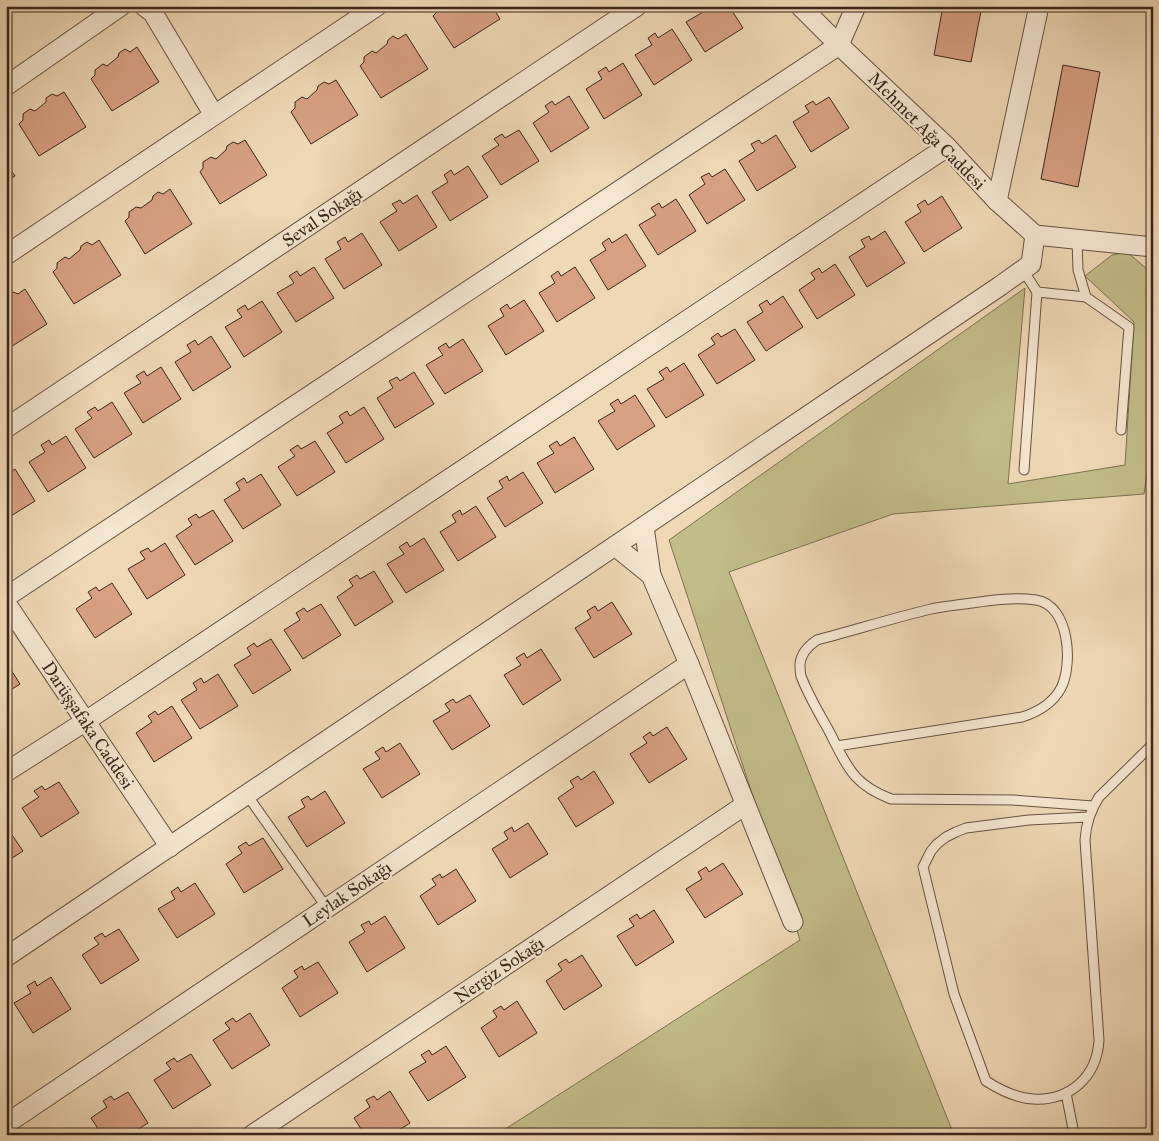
<svg xmlns="http://www.w3.org/2000/svg" width="1159" height="1141" viewBox="0 0 1159 1141" font-family="'IM FELL Great Primer',serif">
  <style>
    .green { fill: #c1bc88; stroke: #7e7252 }
    .building { fill: #d8a083; stroke: #3a271d }
    .lines { fill: none; stroke-linecap: round; stroke-linejoin: round }
    .lane-casing { stroke: #675343; stroke-width: 11 }
    .street-casing { stroke: #675343; stroke-width: 21 }
    .lane { stroke: #f4e6d0; stroke-width: 9 }
    .street { stroke: #f4e6d0; stroke-width: 19 }
    .labels { text-anchor: middle; stroke-width: 4.5; stroke-linejoin: round; paint-order: stroke }
    .street-label { font-size: 18px; fill: #3a271d; stroke: #f4e6d0 }
  </style>
  <rect width="100%" height="100%" fill="#eed8b6"/>
  <filter id="stains"><feTurbulence type="fractalNoise" baseFrequency=".004" numOctaves="4"/><feColorMatrix values="0 0 0 0 .2 0 0 0 0 .09 0 0 0 0 .02 0 0 0 .5 -.17"/></filter>
  <radialGradient id="worn" r=".72"><stop offset=".6" stop-color="#630" stop-opacity="0"/><stop offset="1" stop-color="#630" stop-opacity=".3"/></radialGradient>
  <path class="green" d="M1127 252 1153 274V434L1144 494 893 514 729 572 952 1130 941 1135H496L800 940 669 540 1025 288 1008 484 1125 465 1134 322 1085 276 1112 255Z"/>
  <g class="building">
    <path d="M438 6H492L500 19 454 48 433 16 437 12Z"/>
    <path d="M699 6H729L743 28 705 52 686 22 703 12Z"/>
    <path d="M943 6H982L971 62 934 55Z"/>
    <path d="M672 29 692 60 654 85 635 55 652 45 648 38 655 33 658 38Z"/>
    <path d="M406 34 428 69 381 98 360 66 364 62V57L372 51 376 53 387 44 388 40 393 36 398 39Z"/>
    <path d="M137 47 159 82 112 111 91 79 95 75V70L103 64 107 66 118 57 119 53 125 49 130 52Z"/>
    <path d="M623 63 642 95 604 119 586 89 602 79 598 72 606 67 609 72Z"/>
    <path d="M1063 65 1100 72 1078 187 1041 179Z"/>
    <path d="M336 80 358 115 311 144 291 112 295 108V102L302 97 307 99 317 90 318 86 324 82 329 84Z"/>
    <path d="M64 92 86 127 39 156 19 124 23 120V114L30 109 35 111 46 102V98L52 94 57 96Z"/>
    <path d="M569 96 589 128 551 152 533 123 549 112 545 106 552 101 555 105Z"/>
    <path d="M829 97 849 128 811 152 793 122 809 112 805 106 813 101 816 105Z"/>
    <path d="M519 130 539 161 501 185 482 156 499 145 494 139 502 134 505 138Z"/>
    <path d="M776 135 796 167 757 191 739 161 755 151 751 144 759 140 762 144Z"/>
    <path d="M245 140 267 175 220 204 200 172 203 168V162L211 157 216 159 226 150 227 146 233 142 238 144Z"/>
    <path d="M6 163 15 176 6 181Z"/>
    <path d="M468 166 488 197 450 221 432 192 448 182 444 175 451 170 454 175Z"/>
    <path d="M725 169 745 200 707 224 689 195 705 184 701 177 709 173 712 177Z"/>
    <path d="M170 189 192 224 145 254 125 221 129 217V212L136 207 141 208 152 200 153 196 158 192 163 194Z"/>
    <path d="M417 195 437 227 399 251 380 222 397 211 392 204 400 200 403 204Z"/>
    <path d="M942 196 962 228 924 252 905 222 921 212 917 205 925 200 928 205Z"/>
    <path d="M676 199 696 231 658 255 639 225 656 215 651 208 659 203 662 208Z"/>
    <path d="M885 231 905 263 867 287 849 257 865 247 861 240 869 236 871 240Z"/>
    <path d="M362 233 382 265 344 289 325 259 341 249 337 242 345 237 348 242Z"/>
    <path d="M626 234 646 266 608 290 590 260 606 250 602 243 609 238 612 243Z"/>
    <path d="M99 240 121 275 74 304 53 272 57 268V263L65 257 69 259 80 250 81 246 87 242 92 245Z"/>
    <path d="M835 264 855 295 817 319 799 290 815 279 811 273 819 268 822 273Z"/>
    <path d="M314 267 334 298 296 322 277 293 294 283 289 276 297 271 300 276Z"/>
    <path d="M575 267 595 298 557 322 539 293 555 283 551 276 558 271 561 276Z"/>
    <path d="M25 289 47 324 6 350V300L8 295 13 292 18 294Z"/>
    <path d="M783 296 803 327 766 351 747 322 763 312 759 305 767 300 770 305Z"/>
    <path d="M524 300 544 331 506 355 488 326 504 316 500 309 507 304 510 309Z"/>
    <path d="M262 301 282 332 244 357 225 327 242 317 237 310 245 305 248 310Z"/>
    <path d="M735 329 755 360 717 384 698 355 715 344 711 338 718 333 721 337Z"/>
    <path d="M211 336 231 367 193 391 175 362 191 352 187 345 195 340 198 345Z"/>
    <path d="M463 339 483 371 445 394 426 365 443 355 438 348 446 343 449 348Z"/>
    <path d="M684 363 704 395 666 418 647 389 664 379 659 372 667 367 670 372Z"/>
    <path d="M161 367 181 399 143 423 124 393 141 383 136 376 144 371 147 376Z"/>
    <path d="M414 372 434 404 395 428 377 398 393 388 389 381 397 377 400 381Z"/>
    <path d="M635 395 655 426 617 450 598 421 615 411 610 404 618 399 621 404Z"/>
    <path d="M112 402 132 434 94 458 75 429 92 418 87 412 95 407 98 411Z"/>
    <path d="M364 407 384 439 346 463 327 433 343 423 339 416 347 411 350 416Z"/>
    <path d="M66 436 86 468 48 492 29 462 45 452 41 445 49 440 52 445Z"/>
    <path d="M574 437 594 469 555 493 537 463 554 453 549 446 557 441 560 446Z"/>
    <path d="M315 441 335 472 297 496 278 467 295 456 290 450 298 445 301 449Z"/>
    <path d="M15 469 35 501 6 519V475Z"/>
    <path d="M523 472 543 503 505 527 487 498 503 488 499 481 507 476 509 481Z"/>
    <path d="M261 474 281 505 243 529 224 500 240 490 236 483 244 478 247 483Z"/>
    <path d="M476 506 496 537 458 561 440 532 456 522 452 515 460 510 462 515Z"/>
    <path d="M213 510 233 541 195 565 176 536 192 525 188 519 196 514 199 518Z"/>
    <path d="M424 538 444 570 406 593 387 564 404 554 399 547 407 542 410 547Z"/>
    <path d="M165 543 185 575 147 599 128 569 145 559 140 552 148 548 151 552Z"/>
    <path d="M374 571 393 602 355 626 337 597 353 586 349 580 357 575 360 579Z"/>
    <path d="M112 583 132 614 95 638 76 609 92 598 88 592 96 587 99 591Z"/>
    <path d="M612 602 632 634 594 658 575 628 591 618 587 611 595 606 598 611Z"/>
    <path d="M321 604 341 635 303 659 284 630 300 620 296 613 304 608 307 612Z"/>
    <path d="M271 639 291 670 253 694 234 665 251 655 247 648 254 643 257 647Z"/>
    <path d="M541 649 561 680 523 705 504 675 521 665 516 658 524 653 527 658Z"/>
    <path d="M6 662 20 684 6 693Z"/>
    <path d="M218 674 238 706 200 729 181 700 197 690 193 683 201 678 204 683Z"/>
    <path d="M470 695 490 726 452 750 433 721 450 711 445 704 453 699 456 703Z"/>
    <path d="M172 706 192 738 154 762 136 733 152 722 148 716 155 711 158 715Z"/>
    <path d="M667 727 687 759 649 783 630 754 647 743 643 737 650 732 653 736Z"/>
    <path d="M400 743 420 774 382 798 363 769 380 759 375 752 383 747 386 752Z"/>
    <path d="M594 771 614 803 576 827 558 798 574 787 570 781 578 776 581 780Z"/>
    <path d="M59 782 79 813 41 837 22 808 39 797 34 791 42 786 45 790Z"/>
    <path d="M325 791 345 823 307 847 288 817 305 807 301 800 308 796 311 800Z"/>
    <path d="M528 823 548 854 510 878 492 849 508 839 504 832 512 827 514 832Z"/>
    <path d="M6 826 23 851 6 862Z"/>
    <path d="M263 838 283 869 244 893 226 864 242 853 238 847 246 842 249 846Z"/>
    <path d="M723 863 743 894 705 918 686 889 702 879 698 872 706 867 709 872Z"/>
    <path d="M456 869 476 901 438 925 420 896 436 885 432 879 440 874 442 878Z"/>
    <path d="M195 883 215 914 177 938 158 909 175 899 171 892 178 887 181 892Z"/>
    <path d="M654 910 674 942 636 966 617 936 634 926 629 919 637 914 640 919Z"/>
    <path d="M385 916 405 948 367 972 349 942 365 932 361 925 369 921 371 925Z"/>
    <path d="M119 929 139 960 101 984 82 955 99 944 94 938 102 933 105 937Z"/>
    <path d="M582 955 602 986 564 1010 546 981 562 970 558 964 566 959 569 963Z"/>
    <path d="M318 962 338 993 300 1017 282 988 298 977 294 971 302 966 304 970Z"/>
    <path d="M51 977 71 1009 33 1033 14 1003 31 993 27 986 35 981 37 986Z"/>
    <path d="M517 1001 537 1033 499 1057 481 1028 497 1017 493 1011 501 1006 504 1010Z"/>
    <path d="M250 1013 270 1045 232 1069 213 1040 230 1029 225 1023 233 1018 236 1022Z"/>
    <path d="M446 1046 466 1077 428 1101 409 1072 426 1062 421 1055 429 1050 432 1055Z"/>
    <path d="M191 1054 211 1085 173 1109 154 1080 171 1069 166 1063 174 1058 177 1062Z"/>
    <path d="M390 1091 410 1123 391 1135H365L354 1118 370 1107 366 1100 374 1096 377 1100Z"/>
    <path d="M128 1092 148 1123 129 1135H102L91 1118 107 1107 103 1101 111 1096 114 1100Z"/>
  </g>
  <g class="lines">
    <g class="lane-casing">
      <g id="lane">
        <path d="M1077 240 1078 270 1086 297 1129 327 1121 430"/>
        <path d="M1023 270 1037 292 1024 470"/>
        <path d="M1037 292 1086 297"/>
        <path d="M837 746 1022 717C1038 712 1053 703 1061 688 1073 665 1070 605 1036 600 1015 597 993 600 972 603 958 605 944 606 931 609 893 618 855 630 817 640 808 646 801 653 800 664 800 668 800 672 801 676 808 695 819 713 829 731 837 746 844 764 856 777 866 788 878 794 891 799L1013 800 1093 806"/>
        <path d="M247 795 327 908"/>
        <path d="M1088 817 1029 820 966 828 956 832 946 837 937 844 931 851 923 867 954 994 986 1081C1000 1090 1016 1098 1033 1099 1070 1101 1097 1077 1099 1040L1085 840C1086 823 1090 811 1099 797L1153 744"/>
        <path d="M1066 1093 1073 1129V1135"/>
      </g>
    </g>
    <g class="street-casing">
      <g id="street">
        <path d="M144 6 153 13 214 115"/>
        <path d="M6 86 121 6"/>
        <path d="M997 201 1039 6"/>
        <path d="M1035 235 1153 247"/>
        <path d="M6 255 377 6"/>
        <path d="M6 428 637 6"/>
        <path d="M644 527 651 575"/>
        <path d="M615 546 651 575 689 664 793 922"/>
        <path d="M6 597 839 45 856 6"/>
        <path d="M6 603 170 847"/>
        <path d="M6 772 86 721 947 147"/>
        <path d="M6 957 1000 286 1031 264 1035 235 997 201 947 147 839 45 800 6"/>
        <path d="M6 1124 689 664"/>
        <path d="M252 1135 745 805"/>
      </g>
    </g>
    <use href="#lane" class="lane"/>
    <use href="#street" class="street"/>
  </g>
  <g class="labels">
    <g class="street-label">
      <text transform="translate(927 131) rotate(45)" y="6">Mehmet Ağa Caddesi</text>
      <text transform="translate(322 217) rotate(-34)" y="6">Seval Sokağı</text>
      <text transform="translate(88 725) rotate(56)" y="6">Darüşşafaka Caddesi</text>
      <text transform="translate(347 894) rotate(-34)" y="6">Leylak Sokağı</text>
      <text transform="translate(499 970) rotate(-34)" y="6">Nergiz Sokağı</text>
    </g>
  </g>
  <rect width="1159" height="1141" fill="none" stroke="#eed8b6" stroke-width="25"/>
  <rect x="8" y="8" width="1144" height="1126" fill="none" stroke="#3a271d" stroke-width="2.5"/>
  <rect x="12" y="12" width="1134" height="1116" fill="none" stroke="#3a271d"/>
  <rect width="100%" height="100%" filter="url(#stains)"/>
  <rect width="100%" height="100%" fill="url(#worn)"/>
</svg>
